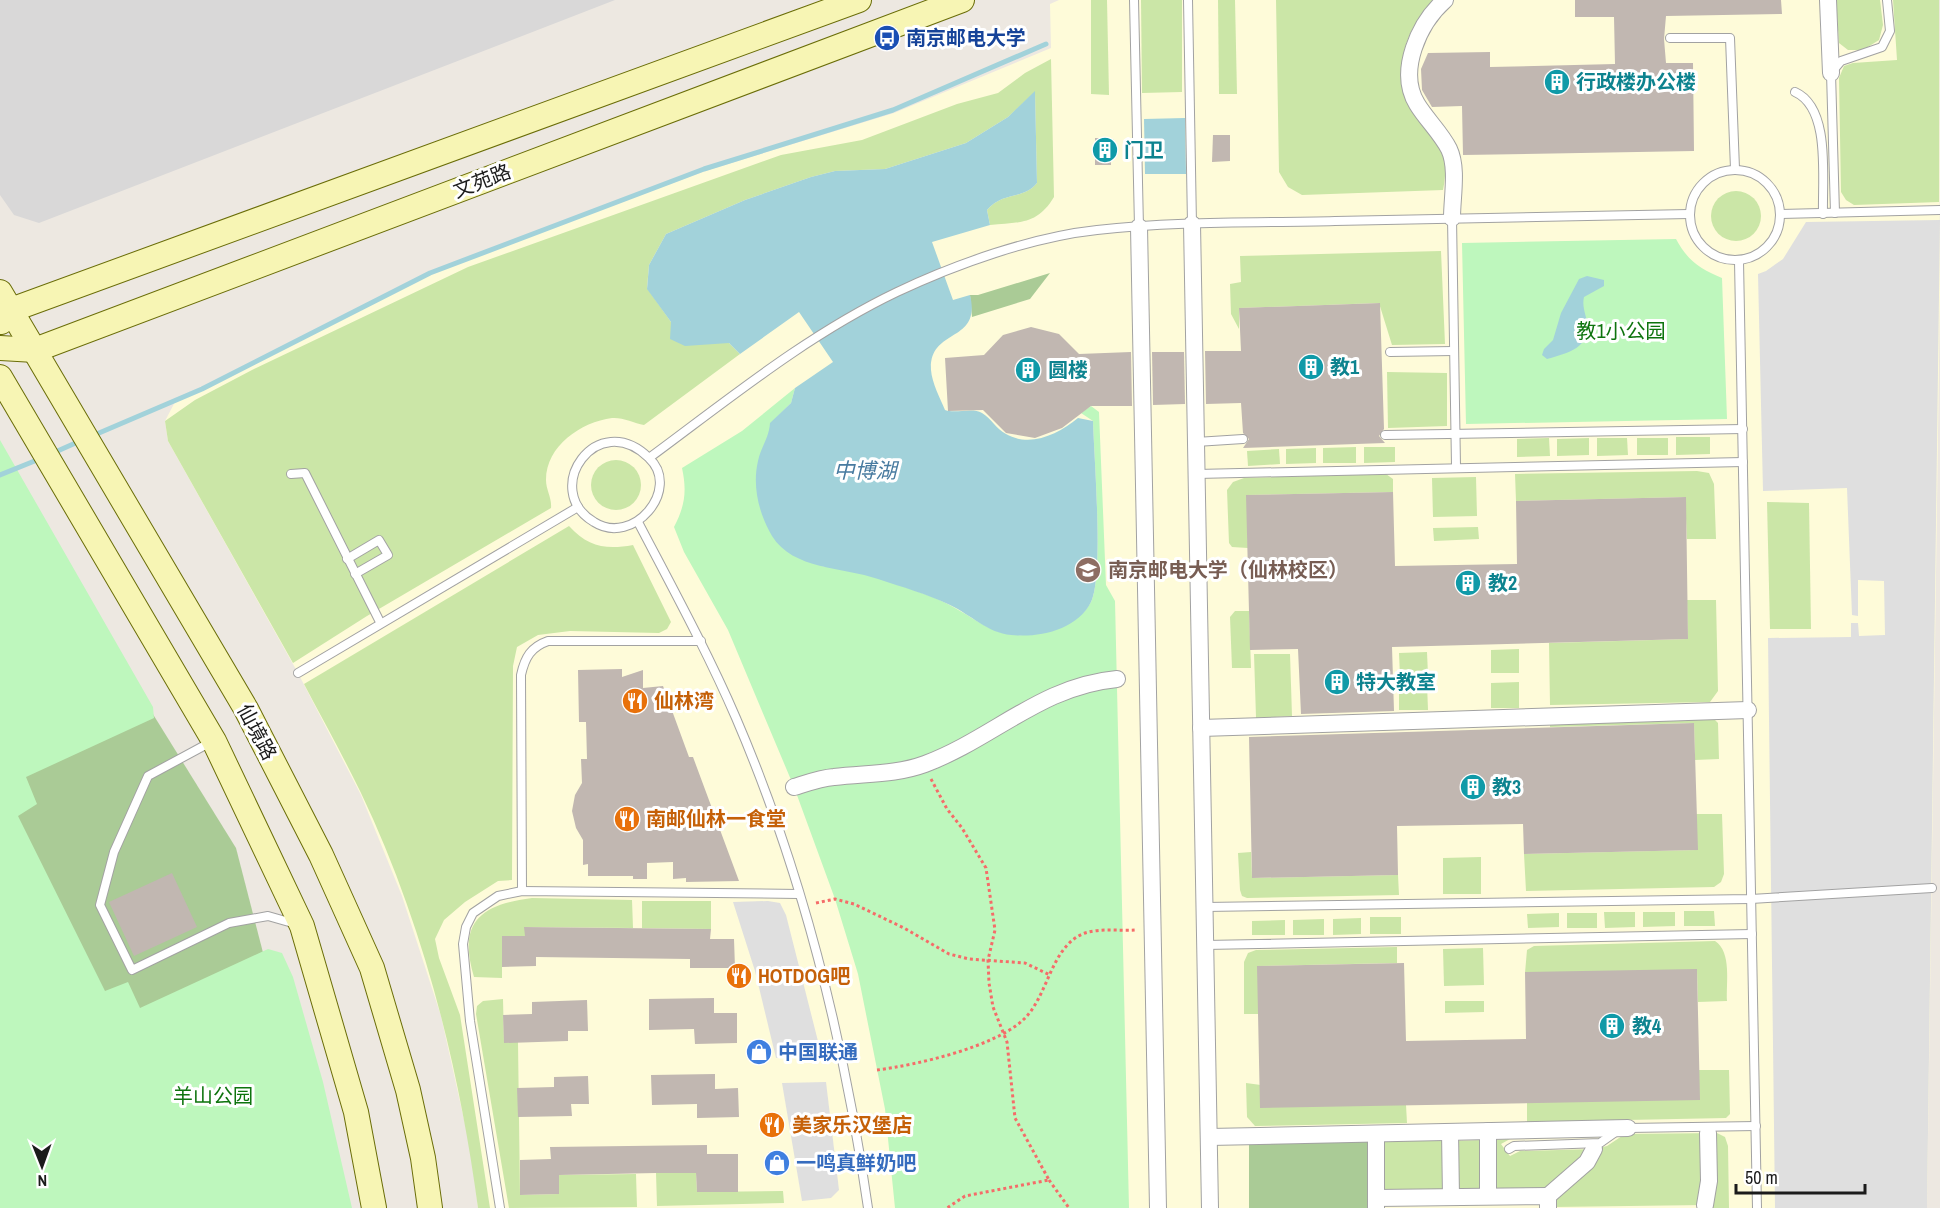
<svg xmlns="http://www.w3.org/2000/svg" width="1940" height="1208" viewBox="0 0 1940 1208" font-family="'Archivo Narrow','Noto Sans SC',sans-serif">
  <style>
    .residential { fill: #d9d8d8 }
    .education { fill: #fefbd9 }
    .grass { fill: #cbe6a7 }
    .forest { fill: #aacb96 }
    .park { fill: #bef7bd }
    .parking { fill: #dfdfdf }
    .water { fill: #a2d2da }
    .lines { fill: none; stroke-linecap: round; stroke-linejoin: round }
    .stream { stroke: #a2d2da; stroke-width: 5 }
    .building { fill: #c1b7b1 }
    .lane-casing { stroke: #a2a2a2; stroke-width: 10 }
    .street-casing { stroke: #a2a2a2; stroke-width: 18 }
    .secondary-casing { stroke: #6a6d08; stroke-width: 26 }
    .path { stroke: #f56c69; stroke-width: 3; stroke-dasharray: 3 3; stroke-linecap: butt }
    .lane { stroke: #fff; stroke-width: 8 }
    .street { stroke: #fff; stroke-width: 16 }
    .secondary { stroke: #f7f5b4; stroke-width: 24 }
    .labels { text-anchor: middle; stroke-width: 6; stroke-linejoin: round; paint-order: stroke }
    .transit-label { font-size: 20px; font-weight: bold; fill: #164399; stroke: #fff; text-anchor: start }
    .culture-label { font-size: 20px; font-weight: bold; fill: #0d838f; stroke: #fff; text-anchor: start }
    .street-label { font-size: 20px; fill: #1b1b1b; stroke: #fff }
    .park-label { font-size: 20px; fill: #0e740e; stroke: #fff }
    .education-label { font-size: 20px; font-weight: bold; fill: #785e54; stroke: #fff; text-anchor: start }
    .food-label { font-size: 20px; font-weight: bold; fill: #c56008; stroke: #fff; text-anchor: start }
    .shop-label { font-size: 20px; font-weight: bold; fill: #366cbe; stroke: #fff; text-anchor: start }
    .water-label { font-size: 21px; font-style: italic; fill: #487ba0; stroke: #fff }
  </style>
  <rect width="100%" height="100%" fill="#ede8e1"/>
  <path class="residential" d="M0 0H615L39 223 14 215 0 195Z"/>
  <path class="education" d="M1059 0H1939L1940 293 1927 1208H478L471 1151 441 1016 402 896 361 795 298 673 168 441 165 421 176 400 430 273 705 171 894 113 1051 48 1050 4Z"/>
  <g class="grass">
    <path d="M1091 0H1107L1109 95 1091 94Z"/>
    <path d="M1141 0H1182V92L1142 93Z"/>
    <path d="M1218 0H1235L1237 94H1219Z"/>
    <path d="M1276 0H1436C1405 26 1391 71 1411 108 1417 119 1429 126 1436 137 1446 153 1447 172 1443 190L1302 195 1288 187 1279 172Z"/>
    <path d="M1836 0H1880L1883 25 1879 40 1863 50H1848L1839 43Z"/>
    <path d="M1893 0H1939V202L1854 205 1846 200 1841 192 1839 78 1844 66 1853 63 1897 60Z"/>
    <path d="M1051 59 1054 197C1037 225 1020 222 990 225L987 210C1003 191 1024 200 1037 183L1035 92 1008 117 966 143 885 169 835 171 811 177 745 200 666 234 649 265 647 288 671 322 729 343 740 354 644 425C634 423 622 417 612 418 581 422 546 446 546 480 546 490 552 498 551 508L367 616 293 663 168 441 165 421 195 400 252 370 468 267 781 155 862 140 957 104 998 93 1025 73Z"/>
    <circle cx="1736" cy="216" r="25"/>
    <path d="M1441 251 1445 344 1392 345 1379 303 1239 308V329L1231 314 1230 284 1241 282 1240 256Z"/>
    <path d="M1387 372 1447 373V426L1388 428Z"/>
    <path d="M1676 437H1710V454L1676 455Z"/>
    <path d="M1549 438 1550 456 1517 457V439Z"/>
    <path d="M1589 438V455L1557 456V439Z"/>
    <path d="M1597 438H1627L1628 455 1597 456Z"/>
    <rect x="1637" y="438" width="31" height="17"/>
    <path d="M1356 447V463H1323V448Z"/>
    <path d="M1364 447H1395V462L1364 463Z"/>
    <path d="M1316 448V463L1286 464V449Z"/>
    <path d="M1279 449 1280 464 1248 466 1247 451Z"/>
    <circle cx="616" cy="485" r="25"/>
    <path d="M1697 471 1709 473 1714 484 1716 539H1687L1685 497 1516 501 1515 474Z"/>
    <path d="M1386 474 1393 479V492L1247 495 1248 548 1232 547 1229 543 1227 490 1233 482 1244 478Z"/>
    <path d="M1476 477 1477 516 1433 517 1432 478Z"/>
    <path d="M1767 502 1809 503 1811 629H1770Z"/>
    <path d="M569 526C588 547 606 550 633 545L671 622 667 629 659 633 570 631 538 635 517 647 513 666 512 880 498 881 465 902 444 920 435 939 439 958 460 1015 490 1208H478C459 1066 423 923 361 793 343 756 323 720 304 684Z"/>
    <path d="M1478 527 1479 539 1434 541 1433 528Z"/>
    <path d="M1687 600H1716L1718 691 1710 702 1550 705 1549 643 1688 639Z"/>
    <path d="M1235 611H1249L1251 668H1232L1230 617Z"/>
    <path d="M1519 649V673H1491V650Z"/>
    <path d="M1427 652 1428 675 1400 676 1399 653Z"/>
    <path d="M1254 654H1290L1292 716 1256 718Z"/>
    <path d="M1519 682V708H1491V683Z"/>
    <path d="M1399 684H1427L1428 710H1399Z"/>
    <path d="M1714 719 1718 723 1719 759 1695 760 1694 723 1550 727V721Z"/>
    <path d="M1696 814H1722L1724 874 1721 882 1714 887 1526 891 1524 854 1697 850Z"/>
    <path d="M1251 852 1252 878 1398 875 1399 895 1247 898 1242 896 1240 890 1238 853Z"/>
    <path d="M1481 857V894H1443V858Z"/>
    <path d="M532 898 632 900 633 928 525 927V936H502V978L474 977C458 923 479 905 532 898Z"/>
    <path d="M642 901H711V929L642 928Z"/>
    <path d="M1684 911H1714L1715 926H1684Z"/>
    <path d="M1604 912H1635V927L1605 928Z"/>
    <path d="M1643 912H1675V926L1643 927Z"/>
    <path d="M1559 913V927L1528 928 1527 914Z"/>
    <rect x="1567" y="913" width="30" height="15"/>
    <rect x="1370" y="917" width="31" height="17"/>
    <path d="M1361 918V934L1333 935V919Z"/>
    <path d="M1324 919V935H1293V920Z"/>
    <path d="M1285 920V935H1252V921Z"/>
    <path d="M1715 941C1732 952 1726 983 1727 1001L1698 1002 1697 970 1525 973 1527 950 1534 946Z"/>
    <path d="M1397 947V963L1258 966V1014H1244V962L1248 953 1256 950Z"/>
    <path d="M1483 948 1484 985 1444 986 1443 949Z"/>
    <path d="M503 999 504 1042H518L520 1195 559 1194V1175L636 1174 637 1207 509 1208 476 1014 477 1006 483 1001Z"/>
    <path d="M1445 1001H1484V1012L1445 1013Z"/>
    <path d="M1699 1070H1729L1730 1114 1726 1118 1527 1122V1103Z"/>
    <path d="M1246 1083 1406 1105 1407 1123 1255 1126 1247 1117Z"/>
    <path d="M1717 1133 1725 1137 1728 1146 1729 1208H1706L1705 1205 1553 1207 1496 1193 1495 1140 1510 1139 1501 1144 1510 1156 1520 1151 1594 1149 1607 1146 1625 1134Z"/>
    <path d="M1445 1140V1193L1383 1194 1382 1142Z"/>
    <path d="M1482 1140 1483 1193H1456L1455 1141Z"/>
    <path d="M656 1173H696L697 1192 783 1191 784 1203 657 1206Z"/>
  </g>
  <g class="forest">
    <path d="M1050 273 1030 299 972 317 970 295H978Z"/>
    <path d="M0 516H30L236 848 329 1208H0Z"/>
    <path d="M1371 1141 1372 1208H1249V1144Z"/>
  </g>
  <g class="park">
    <path d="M1676 239C1687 260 1700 269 1722 278L1727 419 1466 424 1462 243Z"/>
    <path d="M795 388 791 403 771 423C769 442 758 456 757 475L821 566C859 570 895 583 930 596 982 616 994 650 1055 628 1070 623 1083 617 1091 602 1104 575 1094 457 1093 421L1081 413 1091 406 1099 412 1106 585 1115 601 1129 1208H895L885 1109 858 974 835 899 794 787 728 630 684 552 674 527C685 506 687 491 682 468L742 431Z"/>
    <path d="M0 440 153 707 154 718 26 777 37 804 18 816 105 991 128 982 140 1008 268 949 282 953 293 977 323 1082 352 1208H0Z"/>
  </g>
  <g class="parking">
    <path d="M1940 220 1927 1208H1775L1768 638 1851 637V623H1858L1859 636 1885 635 1884 581 1858 580V616L1852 615 1847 488 1763 491 1758 274 1766 271 1783 259 1806 222Z"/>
    <path d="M768 901 780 903 786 915 822 1057 776 1058 755 971 733 902Z"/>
    <path d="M826 1082 839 1190 831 1198 802 1201 782 1083Z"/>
  </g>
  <g class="water">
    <path d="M1035 91 1037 183C1024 200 1003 191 987 210L990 225 932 242 953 300 970 295C982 344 929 327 931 370 932 383 940 398 945 410 956 414 972 407 982 413 991 418 996 429 1006 434 1031 448 1058 434 1078 418L1093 421C1094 457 1104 576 1091 602 1077 630 1039 638 1011 635 988 633 971 615 950 605 927 594 902 587 878 579 843 567 793 570 772 536 759 514 752 486 758 461 761 447 769 438 770 423L791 403 795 388 833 362 799 312 740 354 729 343 685 346 670 339 671 322 647 289 649 265 666 234 745 200 811 177 835 171 885 169 966 143 1008 117Z"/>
    <path d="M1185 118 1186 174H1145L1144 119Z"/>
    <path d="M1587 276 1604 280V286L1584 297C1582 305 1585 313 1587 321 1591 348 1568 353 1547 359L1542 355 1544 349 1553 340 1561 313 1579 279Z"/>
  </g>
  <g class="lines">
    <g class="stream">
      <path d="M92 436 202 389 430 273 704 169 893 110 1046 44"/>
      <path d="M53 453 80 441"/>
      <path d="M0 475 42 458"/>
    </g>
  </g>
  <g class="building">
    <path d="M1575 0H1781L1782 14 1666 16 1664 39 1666 63H1693L1694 151 1463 155 1462 106 1432 107 1422 90 1421 69 1428 53 1490 52V67L1615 64 1614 17H1575Z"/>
    <path d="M1213 135H1230V161L1212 162Z"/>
    <path d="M1095 138H1110L1111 165H1095Z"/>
    <path d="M1380 303 1384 429 1379 436 1385 443 1243 448 1249 439 1243 433 1241 403 1206 404 1205 351H1241L1239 308Z"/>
    <path d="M1031 327 1059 334 1079 354 1131 352 1132 406H1091L1062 428 1035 438 1006 433 983 410 948 411 945 358 984 355 1003 335Z"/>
    <path d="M1152 352H1184L1185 404 1153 405Z"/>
    <path d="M1393 492 1395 566 1517 564 1516 501 1686 497 1688 639 1392 647 1394 711 1301 714 1298 649 1250 650 1246 495Z"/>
    <path d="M622 669V677L643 670V688L663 686 689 757H693L739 881 686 882V878L673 879V862L647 863V879H633V876H588V864L583 865V840L576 828 572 811 575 795 582 783 581 759H587L586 722H579L578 670Z"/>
    <path d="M1694 723 1698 850 1524 854 1523 824 1397 826 1398 875 1252 878 1249 737Z"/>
    <path d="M172 873 197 927 134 956 109 902Z"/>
    <path d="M524 927 711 929 710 939H734L735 968H690V959L536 957V966L502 967V936H525Z"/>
    <path d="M1404 963 1406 1041 1526 1039 1525 972 1697 969 1700 1100 1260 1108 1257 966Z"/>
    <path d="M714 998V1013H737V1043L695 1044 694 1029 649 1030V999Z"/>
    <path d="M587 1000 588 1031H568V1041L504 1043 503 1015 532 1014V1002Z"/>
    <path d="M715 1074V1089L738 1088 739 1117 697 1118V1104L652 1105 651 1075Z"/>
    <path d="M588 1076 589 1104H571L572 1116 518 1117 517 1088 554 1087V1077Z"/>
    <path d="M707 1145V1154H738V1192H697L696 1173H656L559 1175V1194L520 1195V1160L551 1159 550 1147Z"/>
  </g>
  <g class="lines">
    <g class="lane-casing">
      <g id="lane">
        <path d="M1134 0 1139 227"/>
        <path d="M1188 0 1192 224"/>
        <path d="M1670 38H1730L1735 169"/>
        <path d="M1795 92C1831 108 1822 178 1823 214"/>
        <circle cx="1735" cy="215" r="45"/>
        <path d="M1835 213 1831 73 1841 61 1882 47 1890 31 1887 0"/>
        <path d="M1781 214 1940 210"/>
        <path d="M1452 218 1456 466"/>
        <path d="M1739 261 1757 1208"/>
        <path d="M1390 352 1453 351"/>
        <path d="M1385 435 1743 429"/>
        <path d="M1196 442 1243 439"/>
        <path d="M649 458C597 407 540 490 594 522 633 547 682 489 649 458 729 399 807 335 897 292 956 264 1032 237 1097 230 1176 221 1256 223 1335 221 1453 218 1571 216 1689 214"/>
        <path d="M291 474 305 473 380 622"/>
        <path d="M1197 474 1743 462"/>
        <path d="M638 522C672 587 707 651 736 718 803 874 844 1040 868 1208"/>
        <path d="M347 559 379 540 388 555 355 574"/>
        <path d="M298 673 578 507"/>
        <path d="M211 742 148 776 114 852 100 905 132 970 229 923 268 916 296 924"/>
        <path d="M522 891 521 675C525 657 531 647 548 641H701"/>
        <path d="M1205 907 1751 899 1932 888"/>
        <path d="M1205 945 1752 934"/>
        <path d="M1509 1149 1514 1146 1600 1143 1617 1131 1628 1128 1756 1126"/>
        <path d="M500 1208 470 1021 463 944 466 927 473 913 498 896 522 891 799 894"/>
      </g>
    </g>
    <g class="street-casing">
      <g id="street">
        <path d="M1445 0C1419 23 1397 71 1417 104 1426 119 1441 133 1449 149 1458 168 1452 197 1452 218"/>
        <path d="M1828 0 1831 73"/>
        <path d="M1192 224 1210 1208"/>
        <path d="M1139 227 1158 1208"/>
        <path d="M1201 728 1748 710"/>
        <path d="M794 787C807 783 821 778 834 777 865 773 895 775 925 764 994 738 1041 686 1117 679"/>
        <path d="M1488 1131V1196"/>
        <path d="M1450 1132 1451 1197"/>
        <path d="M1376 1134V1207"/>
        <path d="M1209 1137 1628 1128"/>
        <path d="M1548 1196 1587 1162 1594 1149"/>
        <path d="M1376 1198 1548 1196V1208"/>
        <path d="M1705 1205 1709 1181 1708 1133"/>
      </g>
    </g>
    <g class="secondary-casing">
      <g id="secondary">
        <path d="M0 292 246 709 321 855 372 968 408 1090 423 1158 430 1208"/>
        <path d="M1 322 11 310 859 0"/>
        <path d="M0 348 35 350 962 0"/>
        <path d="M0 377 214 741 302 926 356 1112 374 1208"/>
      </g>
    </g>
    <g class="path">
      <path d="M931 779 947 809 962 828 986 868 995 930 988 960 989 983 993 1007 1007 1042 1015 1118 1049 1180 965 1196 947 1208"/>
      <path d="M816 903 835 899 854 904 904 928 949 954 969 959 1025 963 1050 975"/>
      <path d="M877 1070C917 1065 994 1047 1023 1020 1049 996 1050 946 1085 933 1100 928 1120 931 1135 930"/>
      <path d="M1049 1180 1069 1208"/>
    </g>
    <use href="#lane" class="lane"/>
    <use href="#street" class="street"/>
    <use href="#secondary" class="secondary"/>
  </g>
  <defs>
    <g id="bus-disc" transform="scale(1.35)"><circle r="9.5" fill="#1a4fb4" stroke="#fff"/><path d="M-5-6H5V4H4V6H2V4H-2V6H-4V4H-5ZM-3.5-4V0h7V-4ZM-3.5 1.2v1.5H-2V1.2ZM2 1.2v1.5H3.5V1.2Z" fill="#fff"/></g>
    <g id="building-disc" transform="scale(1.35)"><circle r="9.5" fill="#0f9aa8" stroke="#fff"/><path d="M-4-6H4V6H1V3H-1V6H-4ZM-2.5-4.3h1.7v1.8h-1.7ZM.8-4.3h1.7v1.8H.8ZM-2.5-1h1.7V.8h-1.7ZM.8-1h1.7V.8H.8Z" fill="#fff"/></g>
    <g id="university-disc" transform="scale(1.35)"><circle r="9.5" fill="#8d6e63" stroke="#fff"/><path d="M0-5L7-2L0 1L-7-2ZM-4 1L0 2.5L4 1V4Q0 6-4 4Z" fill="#fff"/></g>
    <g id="restaurant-disc" transform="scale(1.35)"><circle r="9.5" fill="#e8710a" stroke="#fff"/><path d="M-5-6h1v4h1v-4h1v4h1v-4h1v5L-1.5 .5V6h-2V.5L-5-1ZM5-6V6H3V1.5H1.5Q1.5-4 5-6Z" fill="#fff"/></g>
    <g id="shop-disc" transform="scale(1.35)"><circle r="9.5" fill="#3f7fe0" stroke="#fff"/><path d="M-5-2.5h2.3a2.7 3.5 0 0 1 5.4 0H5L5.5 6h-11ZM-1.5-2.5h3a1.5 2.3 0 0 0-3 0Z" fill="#fff"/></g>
  </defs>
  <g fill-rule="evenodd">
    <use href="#bus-disc" x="887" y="38"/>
    <use href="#building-disc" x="1557" y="82"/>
    <use href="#building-disc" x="1105" y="150"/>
    <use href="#building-disc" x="1311" y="367"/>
    <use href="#building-disc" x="1028" y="370"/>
    <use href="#university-disc" x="1088" y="570"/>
    <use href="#building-disc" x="1468" y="583"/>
    <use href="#building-disc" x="1337" y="682"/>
    <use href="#restaurant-disc" x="635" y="701"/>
    <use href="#building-disc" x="1473" y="787"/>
    <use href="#restaurant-disc" x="627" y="819"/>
    <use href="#restaurant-disc" x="739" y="976"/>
    <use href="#building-disc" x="1612" y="1026"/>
    <use href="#shop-disc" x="759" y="1052"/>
    <use href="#restaurant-disc" x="772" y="1125"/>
    <use href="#shop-disc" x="777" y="1163"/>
  </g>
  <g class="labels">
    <g class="transit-label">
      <text x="906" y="45">南京邮电大学</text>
    </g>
    <g class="culture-label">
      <text x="1576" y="89">行政楼办公楼</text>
      <text x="1124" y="157">门卫</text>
      <text x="1330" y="374">教1</text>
      <text x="1048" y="377">圆楼</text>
      <text x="1488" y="590">教2</text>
      <text x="1356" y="689">特大教室</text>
      <text x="1492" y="794">教3</text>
      <text x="1632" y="1033">教4</text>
    </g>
    <g class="street-label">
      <text transform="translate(482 181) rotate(-21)" y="7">文苑路</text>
      <text transform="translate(257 732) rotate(62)" y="7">仙境路</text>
    </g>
    <g class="park-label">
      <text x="1621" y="338">教1小公园</text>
      <text x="213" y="1103">羊山公园</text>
    </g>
    <g class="education-label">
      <text x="1108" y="577">南京邮电大学（仙林校区）</text>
    </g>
    <g class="food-label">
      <text x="654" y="708">仙林湾</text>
      <text x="646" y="826">南邮仙林一食堂</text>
      <text x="758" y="983">HOTDOG吧</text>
      <text x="792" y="1132">美家乐汉堡店</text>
    </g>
    <g class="shop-label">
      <text x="778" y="1059">中国联通</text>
      <text x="796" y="1170">一鸣真鲜奶吧</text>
    </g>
    <g class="water-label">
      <text x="865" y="478">中博湖</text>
    </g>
  </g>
  <g transform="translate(42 1166) rotate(179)" stroke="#ffffff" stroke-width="4.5" paint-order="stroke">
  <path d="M0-4.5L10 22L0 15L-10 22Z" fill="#1b1b1b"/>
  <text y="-9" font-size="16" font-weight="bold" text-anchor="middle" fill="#1b1b1b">N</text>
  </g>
  <path d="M1736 1184v9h129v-9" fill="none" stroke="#1b1b1b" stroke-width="3"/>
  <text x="1745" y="1184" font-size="18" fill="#1b1b1b" stroke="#ffffff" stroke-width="4.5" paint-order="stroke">50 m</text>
</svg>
